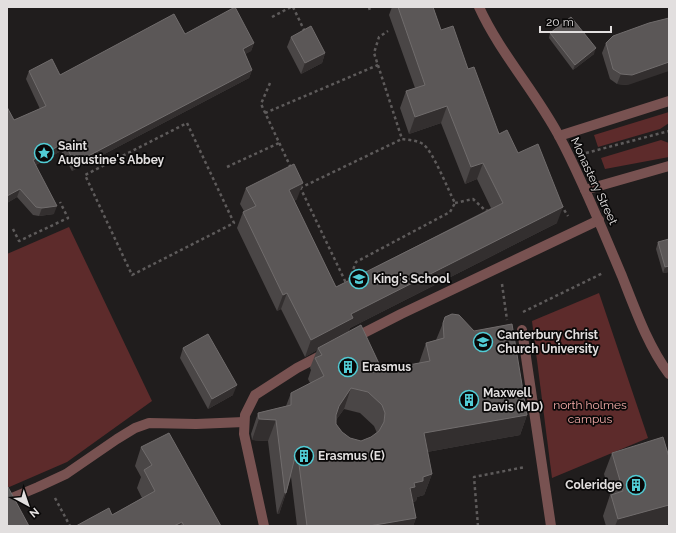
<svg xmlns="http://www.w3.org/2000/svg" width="676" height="533" viewBox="0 0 676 533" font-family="Raleway,sans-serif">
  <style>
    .green { fill: #5d2b2b }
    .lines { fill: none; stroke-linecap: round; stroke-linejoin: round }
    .path { stroke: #5e5b5b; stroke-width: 2.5; stroke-dasharray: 3 3; stroke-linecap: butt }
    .lane { stroke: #785251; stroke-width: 10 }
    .street { stroke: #785251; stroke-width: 10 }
    .wall { fill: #4a4646; fill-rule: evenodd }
    .shaded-wall { fill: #332f2f }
    .building { fill: #5b5757; stroke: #706c6c; fill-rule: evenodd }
    .labels { text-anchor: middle; stroke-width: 3.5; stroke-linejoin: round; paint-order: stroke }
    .poi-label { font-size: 12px; font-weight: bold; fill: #e2dfdf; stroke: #090808; text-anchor: start }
    .street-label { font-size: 12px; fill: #e2dfdf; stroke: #090808 }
    .park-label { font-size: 12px; fill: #f5aca9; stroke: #090808 }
  </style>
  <rect width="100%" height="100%" fill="#201d1d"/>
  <g class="green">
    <path d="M669 112V123L660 129 598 147 594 135Z"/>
    <path d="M661 140 669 143V157L605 169 601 158Z"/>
    <path d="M69 227 152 401 67 462 7 488V254Z"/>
    <path d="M599 293 648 438 552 478 532 321Z"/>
  </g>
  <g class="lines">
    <g class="path">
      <path d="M293 7 305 32"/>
      <path d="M369 7 370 11"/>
      <path d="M272 17 291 7"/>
      <path d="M270 83 261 104 291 168"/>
      <path d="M265 113 378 65"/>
      <path d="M187 123 234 223 132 275 85 175Z"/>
      <path d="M586 153 669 131"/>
      <path d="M227 167 279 143"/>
      <path d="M300 187 347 285 356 262 450 212 455 203C448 190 433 151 423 144 416 140 409 140 402 139L374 53 379 37 388 31"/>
      <path d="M300 188 402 139"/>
      <path d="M455 203 473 199 486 211 488 210"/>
      <path d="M561 205 568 216"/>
      <path d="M13 229 19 241 68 218 60 202"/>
      <path d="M502 284 507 320"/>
      <path d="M523 312 603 273"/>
      <path d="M55 498 70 526"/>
      <path d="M478 526 474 477 525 467"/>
    </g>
    <g class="lane">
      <path d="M522 330 551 526"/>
      <path d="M352 339 401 314 599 220"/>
      <path d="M7 500 38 487 66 474 117 439 135 428 149 423 196 424 244 422"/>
      <path d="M264 526 244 434 245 415 255 395 297 368 326 353"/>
    </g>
    <g class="street">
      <path d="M479 7C500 53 535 91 559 136 583 181 602 229 622 276 635 309 648 346 669 374"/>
      <path d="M559 136 669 101"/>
      <path d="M585 190 669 166"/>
    </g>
  </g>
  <g class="wall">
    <path d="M392 7H433L441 30 468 69 499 134 518 153 557 223 350 328 348 332 382 370 419 363 426 343 436 340 443 323 527 415 520 435 427 452 432 474 424 495 417 497 416 501 413 502 416 518 413 526H297L291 477 286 493 279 514H277L268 441 252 440 251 434 258 413 286 406 291 393 310 383 308 379 311 370 310 368 317 350 305 357 281 309 277 311 237 228 243 212 244 211 240 204 246 188 297 199 294 201 336 287 491 208 477 179 465 184 441 123 409 134 400 108 406 91 415 88 389 15ZM344 409 360 413 374 426 377 433 371 437 361 441 350 438 342 432 336 424V420Z"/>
    <path d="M550 33 594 54 573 70 549 38Z"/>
    <path d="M185 34 254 43 251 51 245 54 252 70 249 78 72 171 61 151 36 165 54 214 39 216 33 215 17 197 7 203V107L14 120 40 109 26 79 29 71 60 75Z"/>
    <path d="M291 37 325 53 322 63 301 74 287 47Z"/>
    <path d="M606 43 628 85 617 84 610 79 602 53Z"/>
    <path d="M658 242 669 272 663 273 656 249Z"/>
    <path d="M183 348 233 395 208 409 180 358Z"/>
    <path d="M141 447 221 526H76L112 515 142 498 137 488 141 477 135 466Z"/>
    <path d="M612 453 669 457V526H668V524L661 526H606L603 516 610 495 604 474Z"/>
  </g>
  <g class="shaded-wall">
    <path d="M254 43 251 51 240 57 243 49Z"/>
    <path d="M596 48 594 54 573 70 575 65Z"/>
    <path d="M325 53 322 63 301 74 305 63Z"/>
    <path d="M669 62V71L628 85 617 84 621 74Z"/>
    <path d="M252 70 249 78 72 171 75 163Z"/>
    <path d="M447 106 441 123 409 134 415 117Z"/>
    <path d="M64 143 61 151 30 168 33 160Z"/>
    <path d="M483 163 477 179 465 184 471 167Z"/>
    <path d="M303 183 297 199 283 206 289 190Z"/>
    <path d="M20 189 17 197 7 203V196Z"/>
    <path d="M57 206 54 214 39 216 42 208Z"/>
    <path d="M563 207 557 223 350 328 347 335 318 348 317 350 305 357 311 340 351 314Z"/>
    <path d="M669 266V272L663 273 665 267Z"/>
    <path d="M287 293 281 309 277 311 283 295Z"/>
    <path d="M237 385 233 395 208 409 212 399Z"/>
    <path d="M351 388 344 409 331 427 339 406Z"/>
    <path d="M527 415 520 435 416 454 424 433Z"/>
    <path d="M259 419 276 420 268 441 252 440Z"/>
    <path d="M432 474 424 495 417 497 416 501 409 503 410 488 414 483 423 477Z"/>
    <path d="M285 493H286L279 514H277Z"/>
    <path d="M669 505V520L668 524 661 526H615L618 519Z"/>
    <path d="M416 518 413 526H369Z"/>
    <path d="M182 522 180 526H174Z"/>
  </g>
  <g class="building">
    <path d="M235 7 254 43 243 49 252 70 75 163 64 143 33 160 57 206 42 208 36 207 20 189 7 196V107L14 120 46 106 29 71 52 59 60 75 174 14 185 34Z"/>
    <path d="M398 7H433L441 30 453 26 468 69 474 67 499 134 507 130 518 153 538 144 563 207 351 314 353 318 311 340 287 293 283 295 243 212 256 206 246 188 294 164 303 183 289 190 336 287 503 203 483 163 471 167 447 106 415 117 406 91 425 85Z"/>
    <path d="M571 17 596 48 575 65 550 33Z"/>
    <path d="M669 18V62L632 75 621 74 613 69 606 43 613 36 649 23Z"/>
    <path d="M311 26 325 53 305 63 291 37Z"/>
    <path d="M669 239V266L665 267 658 242Z"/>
    <path d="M452 314 459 315 474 331 512 324 527 415 424 433 432 474 423 477V481L414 483 415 487 410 488 416 518 369 526H307L297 449 286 493H285L276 420 259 419 258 413 291 405V393L324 376 315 358 322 355 318 348 361 325 382 370 430 361 426 343 444 338 443 323 445 317ZM351 388 368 392 382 405 385 413 384 422 379 431 371 437 361 441 350 438 342 432 336 424V415L339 406Z"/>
    <path d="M208 334 237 385 212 399 183 348Z"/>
    <path d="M169 433 221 526H184L182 522 174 526H76L109 508 112 515 155 491 144 470 152 465 141 447Z"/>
    <path d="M663 437 669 457V505L618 519 611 495 623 491 612 453Z"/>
    <path d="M8 487 29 526H7V488Z"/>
  </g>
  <defs>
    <g id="sight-ring" transform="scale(1)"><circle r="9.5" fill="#090808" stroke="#51ccd5" stroke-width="1.5"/><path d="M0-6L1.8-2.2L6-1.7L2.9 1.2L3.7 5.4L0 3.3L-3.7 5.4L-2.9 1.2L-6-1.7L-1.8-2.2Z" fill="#51ccd5"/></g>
    <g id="school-ring" transform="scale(1)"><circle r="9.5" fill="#090808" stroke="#51ccd5" stroke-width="1.5"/><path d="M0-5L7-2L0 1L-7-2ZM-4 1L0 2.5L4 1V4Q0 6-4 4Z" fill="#51ccd5"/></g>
    <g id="university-ring" transform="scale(1)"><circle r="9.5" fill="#090808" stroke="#51ccd5" stroke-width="1.5"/><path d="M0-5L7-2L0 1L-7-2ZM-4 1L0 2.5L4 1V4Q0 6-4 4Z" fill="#51ccd5"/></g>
    <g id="building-ring" transform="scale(1)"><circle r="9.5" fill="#090808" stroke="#51ccd5" stroke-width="1.5"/><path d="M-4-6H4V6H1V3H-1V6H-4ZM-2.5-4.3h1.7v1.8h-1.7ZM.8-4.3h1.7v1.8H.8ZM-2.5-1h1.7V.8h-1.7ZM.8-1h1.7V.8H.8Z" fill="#51ccd5"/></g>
  </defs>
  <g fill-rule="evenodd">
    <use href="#sight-ring" x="44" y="153"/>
    <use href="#school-ring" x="359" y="279"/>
    <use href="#university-ring" x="483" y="342"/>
    <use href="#building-ring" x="348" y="367"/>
    <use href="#building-ring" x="469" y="400"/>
    <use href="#building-ring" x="304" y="456"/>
    <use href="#building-ring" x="636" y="485"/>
  </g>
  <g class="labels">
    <g class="poi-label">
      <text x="58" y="150">Saint<tspan x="58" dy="14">Augustine's Abbey</tspan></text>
      <text x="373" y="283">King's School</text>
      <text x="497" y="339">Canterbury Christ<tspan x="497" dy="14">Church University</tspan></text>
      <text x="362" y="371">Erasmus</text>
      <text x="483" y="397">Maxwell<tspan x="483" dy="14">Davis (MD)</tspan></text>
      <text x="318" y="460">Erasmus (E)</text>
      <text x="622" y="489" text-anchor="end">Coleridge</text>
    </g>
    <g class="street-label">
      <text transform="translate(594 181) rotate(65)" y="4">Monastery Street</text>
    </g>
    <g class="park-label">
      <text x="590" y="409">north holmes<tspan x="590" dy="14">campus</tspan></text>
    </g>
  </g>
  <rect width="676" height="533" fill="none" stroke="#e2dfdf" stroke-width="16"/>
  <g transform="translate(28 505) rotate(140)" stroke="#090808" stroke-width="3" paint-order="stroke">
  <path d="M0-3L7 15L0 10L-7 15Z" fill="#e2dfdf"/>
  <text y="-6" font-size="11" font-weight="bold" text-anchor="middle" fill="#e2dfdf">N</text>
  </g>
  <path d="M540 26v6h71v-6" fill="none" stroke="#e2dfdf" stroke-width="2"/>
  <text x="546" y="26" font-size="12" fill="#e2dfdf" stroke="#090808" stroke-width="3" paint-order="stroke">20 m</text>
</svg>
